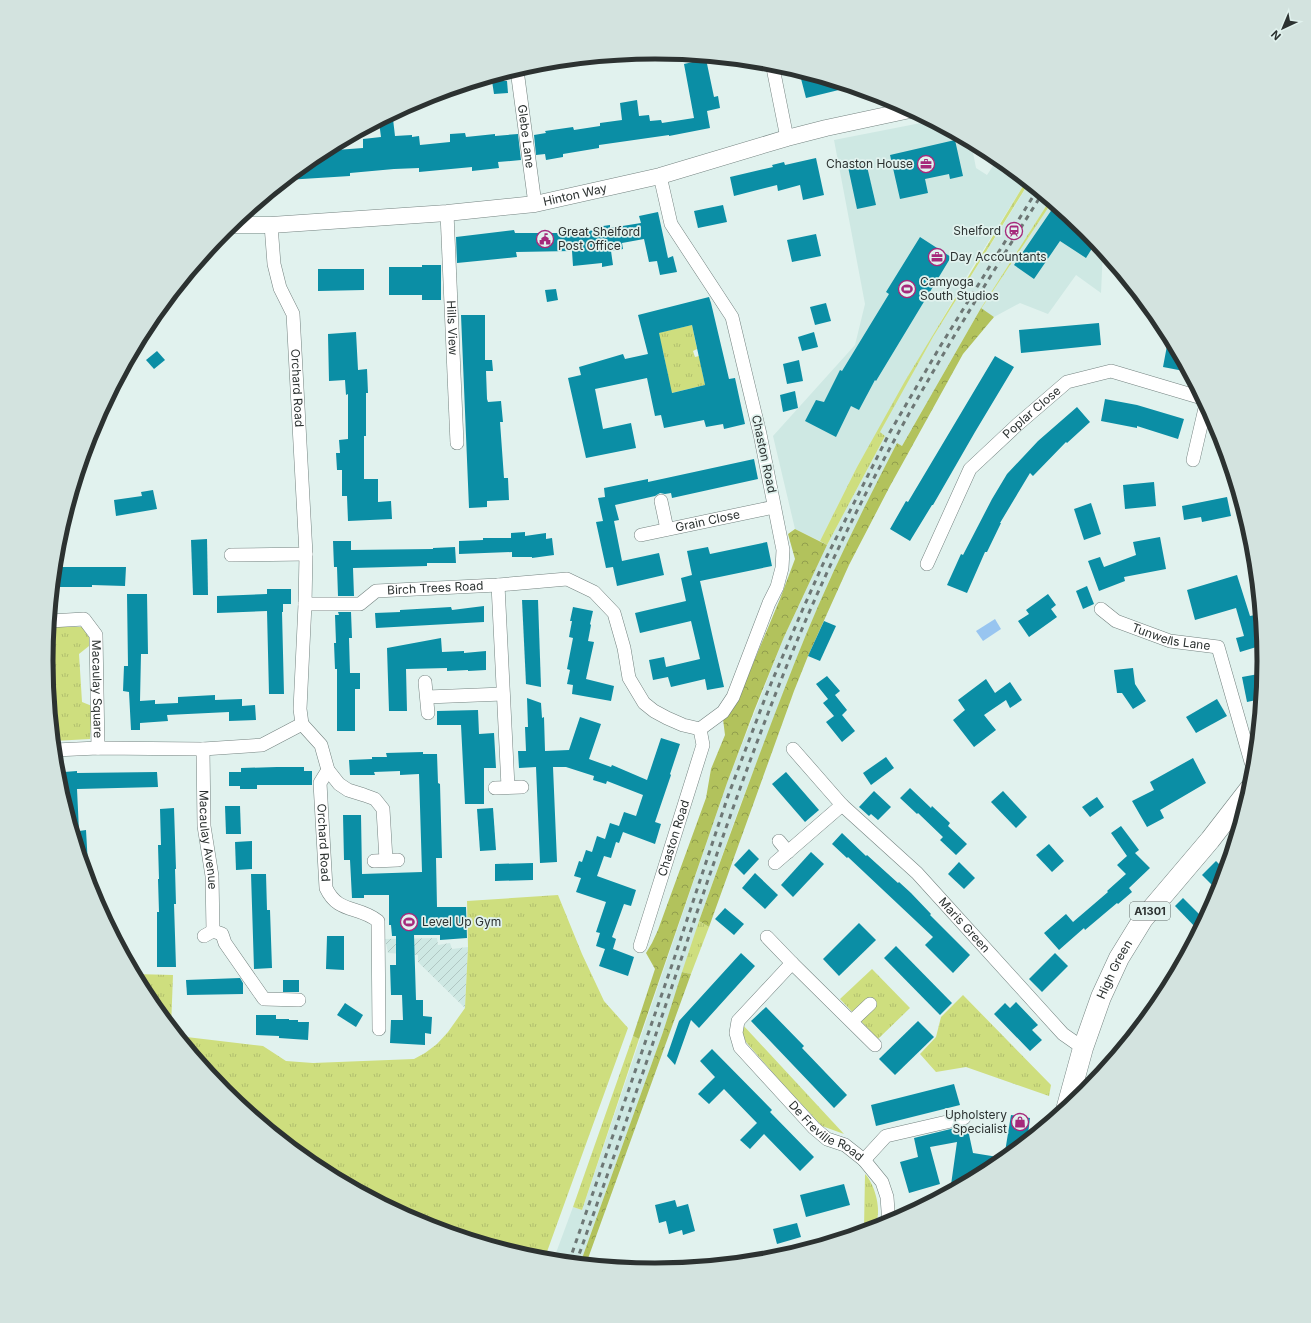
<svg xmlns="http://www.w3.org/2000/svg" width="1311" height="1323" viewBox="0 0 1311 1323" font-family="Inter,sans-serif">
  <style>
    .built { fill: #cee8e3 }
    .industrial { fill: url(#industrial-furrows) }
    .grass { fill: url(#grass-tufts) }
    .forest { fill: url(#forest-crowns) }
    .water { fill: #98c5f0 }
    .building { fill: #0b8ea5; fill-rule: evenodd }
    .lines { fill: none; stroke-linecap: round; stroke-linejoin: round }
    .minor-casing { stroke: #748380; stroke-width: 14 }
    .tertiary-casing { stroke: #748380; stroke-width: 17 }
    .primary-casing { stroke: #748380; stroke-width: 21 }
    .minor { stroke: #fff; stroke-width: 13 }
    .tertiary { stroke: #fff; stroke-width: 16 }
    .primary { stroke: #fff; stroke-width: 20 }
    .rail { stroke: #6d7775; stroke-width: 3; stroke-dasharray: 5 5; stroke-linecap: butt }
    .labels { text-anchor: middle; stroke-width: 3.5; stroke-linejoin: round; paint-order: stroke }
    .shield { fill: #e1f2ee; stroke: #626c6a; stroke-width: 1 }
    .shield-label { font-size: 11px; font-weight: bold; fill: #2c3231 }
    .street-label { font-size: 12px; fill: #2c3231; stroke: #e1f2ee }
    .poi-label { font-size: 12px; fill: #2c3231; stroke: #e1f2ee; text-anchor: start }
    .rim { fill: none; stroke: #2c3231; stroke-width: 5 }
  </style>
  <defs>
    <pattern id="industrial-furrows" width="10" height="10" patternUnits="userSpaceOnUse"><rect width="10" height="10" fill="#cee8e3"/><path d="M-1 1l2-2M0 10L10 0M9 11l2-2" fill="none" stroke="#b1c7c3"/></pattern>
    <pattern id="grass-tufts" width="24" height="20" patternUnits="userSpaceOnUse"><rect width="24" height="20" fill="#cede7e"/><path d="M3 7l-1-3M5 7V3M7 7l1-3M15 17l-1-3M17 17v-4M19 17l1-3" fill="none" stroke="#b1bf6d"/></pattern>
    <pattern id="forest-crowns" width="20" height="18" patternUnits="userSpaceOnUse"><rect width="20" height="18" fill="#b2c25c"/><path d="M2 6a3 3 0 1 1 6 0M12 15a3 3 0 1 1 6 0" fill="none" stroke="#919e4d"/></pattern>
  </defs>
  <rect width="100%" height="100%" fill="#e1f2ee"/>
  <g class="built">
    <path d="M931 121 971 142 976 168 987 175 995 163 1025 183 970 271 857 467 820 541 795 529 773 436 855 345 865 304 834 140Z"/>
    <path d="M1029 183 1050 200 981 308 902 446 897 443 830 579 805 637 738 811 699 921 663 1032 580 1264 553 1261 573 1207 582 1210 727 783 784 637 827 545 885 436 879 432 933 337Z"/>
    <path d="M1052 202 1087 231 1103 250 1101 293 1076 275 1048 314 1020 303 994 317 981 309Z"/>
  </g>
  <path class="industrial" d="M437 938 438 945 450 943 452 949 468 947 465 1008 418 962V955L388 953 385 939Z"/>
  <g class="grass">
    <path d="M1025 183 1028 184 933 337 880 432 885 436 827 545 820 541 857 467 905 381Z"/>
    <path d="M1050 200 1052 202 981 309V308Z"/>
    <path d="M692 325 697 349 693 351 695 357 699 356 705 385 659 396 668 376 663 351 649 335Z"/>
    <path d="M49 626 82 627 90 639 89 646 79 654 82 702 92 706 90 739 54 741 50 700 52 699 50 658 46 657Z"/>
    <path d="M558 895 582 954 604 1001 628 1028 544 1260 536 1259 422 1225 317 1168 224 1092 178 1036 263 1046 286 1061 313 1063 414 1059 425 1053 437 1044 448 1032 465 1008 468 947 467 901Z"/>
    <path d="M699 921 709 927 691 974 682 972Z"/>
    <path d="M872 969 910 1008 878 1039 840 999Z"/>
    <path d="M135 974 173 975 171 1028 149 1000Z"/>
    <path d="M963 995 1051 1085 1049 1096 966 1067 936 1072 920 1054 936 1037 941 1017Z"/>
    <path d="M742 1024 844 1134 822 1126 780 1081 746 1042 743 1035Z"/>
    <path d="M633 1036 639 1039 582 1210 573 1207Z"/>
    <path d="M865 1174C874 1183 881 1207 877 1220 876 1222 873 1225 872 1228L864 1229Z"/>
  </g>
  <g class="forest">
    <path d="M981 308 994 317 963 354 890 486 849 565 808 656 794 691 709 927 699 921C733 826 767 731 805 637 832 571 864 507 897 443L902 446Z"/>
    <path d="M795 529 827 545 784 637 754 711 727 783 639 1039 633 1036 655 969 646 953 652 943 658 930 706 798 711 769 725 735 723 719 747 678 780 599 795 559 788 534Z"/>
    <path d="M682 972 691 974 586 1264H580L663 1032Z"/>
  </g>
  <path class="water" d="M995 619 1001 629 983 641 976 631Z"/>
  <g class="building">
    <path d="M706 59 714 97 718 96 720 108 707 111 710 128 669 136V135L599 145V148L563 154V157L546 160 545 154 536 155 534 135 546 133 545 131 573 127 574 130 600 126V123L622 120 620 103 637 100 639 116 649 115 650 121 661 120 662 123 694 118 684 64Z"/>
    <path d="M799 71 831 81 851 87 806 98Z"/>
    <path d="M492 81H507L508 93 494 94Z"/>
    <path d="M393 119 395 136 412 135V137L419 136 420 145 450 142V134L465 133 466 137 495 134V136L518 134 521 160 498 162 499 168 472 171V167L419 172V168L394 169 350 173V176L286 180 317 155 323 151 363 148V139L381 137 379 122Z"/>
    <path d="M955 140 963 176 950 179 949 174 925 179 928 193 900 199 890 155Z"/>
    <path d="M816 158 824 195 803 200 800 185 778 191 777 185 734 196 730 177 773 167 772 165 784 162 785 165Z"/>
    <path d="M866 162 876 205 857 209 848 167Z"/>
    <path d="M723 205 727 222 698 228 694 211Z"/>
    <path d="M1055 205 1087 231 1096 242 1086 258 1060 241 1034 279 1014 265Z"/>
    <path d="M658 212 668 258 673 256 677 272 660 275 657 261 649 262 644 239 622 243 623 249 611 251 613 265 602 267V263L573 266 572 251 516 252 517 257 457 263 456 237 514 230 515 233H566L597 230 596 227 610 225V228L641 223 639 216Z"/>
    <path d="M816 234 821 256 792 262 787 240Z"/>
    <path d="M920 237 951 257 876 381 875 380 859 410 851 406 836 437 805 421 816 400 824 402 840 370 842 371 889 294 886 292Z"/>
    <path d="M422 265H441V300H422V295H389V267H422Z"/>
    <path d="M318 269H364V290L318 291Z"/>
    <path d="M556 289 558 300 547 302 545 290Z"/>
    <path d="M709 297 711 303 729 379 735 378 745 424 724 429 723 424 706 427 704 420 664 428 661 415 655 416 647 378 595 389 603 429 631 423 636 448 586 458 568 378 581 375 579 367 623 354 625 359 648 354 638 315ZM692 325 705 385 672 393 659 333Z"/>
    <path d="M826 303 831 321 815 325 810 307Z"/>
    <path d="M461 315H485V360H492L493 371H486L487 399 488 402 501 401 503 422H500L504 478H508L509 500 487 501V507L469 508Z"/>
    <path d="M1099 323 1101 345 1021 353 1019 330Z"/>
    <path d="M356 332 358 370 367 369 368 393H366V436H364V479H378V502L391 501 392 519 348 521 347 496H342V470H337L336 453H340L339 440 348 439V394L346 395 345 380 329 381 328 334Z"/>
    <path d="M814 332 818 347 802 351 798 337Z"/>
    <path d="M1169 335 1178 353 1189 372 1163 367Z"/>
    <path d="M157 351 165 360 154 369 146 360Z"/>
    <path d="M995 356 1014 367 975 432 933 505H932L910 541 890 529 906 501 908 502Z"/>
    <path d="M799 360 803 381 787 384 783 364Z"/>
    <path d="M795 391 798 408 783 412 780 395Z"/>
    <path d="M1105 399 1137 405 1184 419 1178 439 1137 426V428L1101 421Z"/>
    <path d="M1077 407 1090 422 1067 443 1066 442 1033 476 1030 473 1000 523H1001L987 552H985L967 593 947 585 961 554 963 555 992 499 1007 474 1038 441Z"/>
    <path d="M754 459 758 479 672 498 671 493 665 494 660 493 655 496 615 505 619 520 614 521 622 561 659 553 664 575 617 586 613 567 606 568 596 522 603 521 598 498 605 497 604 488 648 479V482Z"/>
    <path d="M1154 482 1156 506 1125 509 1123 485Z"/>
    <path d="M153 490 157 509 116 516 114 500 142 496 141 492Z"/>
    <path d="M1227 497 1231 516 1202 522 1201 517 1184 520 1182 506Z"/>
    <path d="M1091 503 1101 534 1084 540 1074 509Z"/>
    <path d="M525 532V536L546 533V539L552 538 554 555 532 558V557H512V552L459 554V541L483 540V538H511V533Z"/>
    <path d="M1160 537 1166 569 1124 577 1125 581 1099 591 1088 561 1100 557 1104 567 1136 555 1133 542Z"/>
    <path d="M207 539 208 595H193L191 540Z"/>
    <path d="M333 541H351V550L433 549V548L455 547 456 563H427V566L353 568 354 596H338L337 567H334Z"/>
    <path d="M767 542 772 566 700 581 724 687 707 690 705 679 671 687 668 677 653 680 649 660 664 657 666 667 700 659 691 621 640 633 635 613 686 601 681 578 692 575 687 551 708 547 710 554Z"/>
    <path d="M55 567H126L125 586 92 585V587H53Z"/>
    <path d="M1237 575 1250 616 1255 615 1263 645 1240 652 1236 638 1244 636 1236 608 1195 620 1187 590Z"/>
    <path d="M1087 586 1094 604 1083 609 1076 591Z"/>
    <path d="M267 589H291V604H283V612H282L284 694H269L267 611 217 613V596L267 594Z"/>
    <path d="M127 594H147L148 654H141L140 701 155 700V704L178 703V697L215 695V700L242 699V706L255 705 256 720 229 721V712L167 715 168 721 140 723V730H131L129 692 123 691 124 666H128Z"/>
    <path d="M1048 594 1056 605 1051 609 1057 617 1029 637 1018 621 1029 614 1026 610Z"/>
    <path d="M522 600H538L541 687 526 684Z"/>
    <path d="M484 606V622L376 628 375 613 400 612V610L451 607 452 610Z"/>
    <path d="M573 607 593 611 590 624 591 625 588 641 594 642 586 679 614 686 611 701 572 694 573 685 567 684 570 670 567 669 573 638 569 637 572 621H570Z"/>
    <path d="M338 612H351L352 638H349L350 673H360V689H355V731H337V669H335L334 643H336L335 615H339Z"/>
    <path d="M824 621 836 626 820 661 808 656Z"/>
    <path d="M441 638 442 652 464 651V653L486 651V670L468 671V670L447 671V668L406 669 407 711H389L387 648Z"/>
    <path d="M1133 668 1135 684 1146 701 1133 709 1122 693H1117L1114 670Z"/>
    <path d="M1264 673 1261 699 1247 702 1242 677Z"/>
    <path d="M827 676 840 691 835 695 847 710 842 715 855 731 842 742 826 722 834 716 823 703 828 699 816 684Z"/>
    <path d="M986 679 995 693 1010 682 1022 700 1010 708 1006 700 984 715 996 730 974 747 953 720 965 710 958 700Z"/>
    <path d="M527 698 541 703 542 718 544 717 545 751 569 750 580 717 601 724 589 759 611 767 612 765 647 780 661 738 680 744 670 774 671 775 655 822 661 824 655 844 623 832 619 843 616 842 611 858 604 856 597 876 636 890 631 906 624 904 612 937 616 939 613 949 634 957 628 976 599 966 605 949 596 946 600 933 596 932 606 902 576 892 581 878 574 876 579 861 582 862 586 850 592 852 597 836 605 839 610 823 619 826 624 812 636 816 643 795 607 781 606 784 593 780 594 776 566 767H553L557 862 540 863 536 767 519 768 518 751H526L525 727H528Z"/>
    <path d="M1217 699 1227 716 1196 733 1186 717Z"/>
    <path d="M478 710 479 734 494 733 496 768H484V804H465L461 725H437V711Z"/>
    <path d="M423 752V754H437L438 783 440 784 442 858H436L437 907H466L467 938 440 940V935H414L416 1000H423V1016L432 1017 431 1034 425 1033V1045L390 1043 391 1020H403L402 995H391L390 965H396V936H392L391 925H389V895H364V898H352L350 860H344L343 815H361L362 874 422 872 419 774 400 775V771L374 772 375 775H350L349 760 372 759V757H387L386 753Z"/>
    <path d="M886 757 894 768 871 785 863 773Z"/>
    <path d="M1193 758 1206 783 1160 810 1164 818 1147 827 1132 801 1154 790 1150 782Z"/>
    <path d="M277 767H304V771H312V785H257V789H240V786H229V772H241V768Z"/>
    <path d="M77 771V773L157 772 158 787 77 789 79 831 86 830 88 865 84 866 62 795H65L64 772Z"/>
    <path d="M786 772 819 810 805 822 772 784Z"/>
    <path d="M910 788 931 808 932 806 950 823 948 826 967 844 956 855 940 840 943 837 918 813 917 814 900 798Z"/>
    <path d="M874 791 891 807 878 820 871 814 869 816 859 807Z"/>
    <path d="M1003 791 1027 817 1016 828 991 802Z"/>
    <path d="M1097 797 1104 807 1090 817 1082 807Z"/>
    <path d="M225 806H240L241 834H226Z"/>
    <path d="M174 808 176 869H175L176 904H174L176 967H157V912H159L158 879H159L158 845H161L160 809Z"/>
    <path d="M493 808 496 850 480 851 477 809Z"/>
    <path d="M1121 826 1139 850 1135 853 1150 868 1129 888 1132 892 1118 904 1117 903 1085 930 1084 928 1059 950 1044 933 1066 914 1073 922 1108 892 1107 891 1126 874 1117 865 1127 856 1111 833Z"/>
    <path d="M842 833 866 856 867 855 898 883 899 882 911 893 931 914 930 915 970 955 953 973 925 945 933 937 848 857 847 858 832 844Z"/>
    <path d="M252 841V869L236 870 235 842Z"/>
    <path d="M1049 844 1064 861 1052 872 1036 855Z"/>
    <path d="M749 849 759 859 744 875 734 865Z"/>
    <path d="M811 852 824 864 793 897 781 885Z"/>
    <path d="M1216 861 1226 871 1219 892 1202 875Z"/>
    <path d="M959 862 975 878 964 889 948 874Z"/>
    <path d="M533 863V880L495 881V864Z"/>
    <path d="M755 873 778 895 765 909 742 888Z"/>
    <path d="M251 874H266L267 910H270L272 968 254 969Z"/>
    <path d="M1183 898 1205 920 1199 931 1175 906Z"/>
    <path d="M725 908 744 924 734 935 715 919Z"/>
    <path d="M859 923 876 940 839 976 823 959Z"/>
    <path d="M327 936H344V970L326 969Z"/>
    <path d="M896 946 952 1003 940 1015 884 958Z"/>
    <path d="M741 953 755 966 699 1028 691 1020 675 1065 667 1056 679 1021Z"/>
    <path d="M1055 953 1068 966 1042 992 1029 979Z"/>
    <path d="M240 978 243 983V994L187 995 186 980Z"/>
    <rect x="283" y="980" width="16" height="12"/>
    <path d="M1016 1002 1038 1025 1032 1030 1042 1040 1030 1051 994 1014 1005 1003 1010 1008Z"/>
    <path d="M345 1003 363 1015 356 1027 337 1015Z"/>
    <path d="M766 1007 804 1046 802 1048 847 1095 834 1108 751 1021Z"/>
    <path d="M256 1015H276V1019H289V1020H298V1022H309L308 1040 279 1038V1036L256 1035Z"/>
    <path d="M918 1021 934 1037 895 1075 879 1059Z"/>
    <path d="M712 1049 772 1110 770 1112 814 1157 800 1171 764 1134 750 1149 740 1140 757 1123 724 1089 709 1104 698 1094 715 1077 700 1061Z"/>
    <path d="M954 1084 960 1105 876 1126 871 1105Z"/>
    <path d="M1011 1115 1030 1118 1027 1142 994 1168 950 1192 957 1142 930 1147 940 1184 909 1193 900 1162 918 1157 914 1138 967 1125 973 1153 1004 1158Z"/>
    <path d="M844 1184 850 1205 806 1217 800 1195Z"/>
    <path d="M675 1200 677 1207 688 1204 695 1231 683 1235 682 1230 669 1234 666 1221 659 1223 655 1205Z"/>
    <path d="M797 1223 801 1237 777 1244 773 1229Z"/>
  </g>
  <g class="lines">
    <g class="minor-casing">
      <g id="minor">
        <path d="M772 63 787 138"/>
        <path id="s1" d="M517 70 535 204"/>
        <path id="s2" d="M447 213 457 443"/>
        <path id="s3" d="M271 225 274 264 280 288 293 314 306 554 305 604 300 709 302 724"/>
        <path d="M1193 460 1206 404"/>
        <path d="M661 501 667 529"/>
        <path id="s4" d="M641 535 774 507"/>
        <path d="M231 555 306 554"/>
        <path id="s5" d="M927 564 970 469 1017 425 1067 382 1111 371 1202 398"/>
        <path d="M498 585 508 787"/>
        <path id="s6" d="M305 604H360L376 591 498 585 567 579 594 592 614 613 624 648 629 678 644 703 654 711 667 718 683 725 700 729 723 712 733 697 769 603 777 587 782 568 783 550 760 434 732 317 671 224 660 176"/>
        <path id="s7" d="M1101 609 1116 621 1170 641 1218 647 1251 762 1255 766"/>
        <path id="s8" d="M50 621 84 619 96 635 98 748"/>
        <path d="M425 682 428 713"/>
        <path d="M427 697 503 694"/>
        <path d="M302 724 321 745 328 770 339 784 348 790 364 795 375 799 383 809 386 860"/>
        <path id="s9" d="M203 749 204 826 212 876 213 931"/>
        <path id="s10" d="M793 749 842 805 917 873 1063 1034 1083 1048"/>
        <path d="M55 750 98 748 203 749 262 745 302 724"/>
        <path id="s11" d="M328 770 320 783 326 888C338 914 358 905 378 921L379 1029"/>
        <path d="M495 788 522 787"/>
        <path d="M779 841 788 852"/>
        <path d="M374 861 398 860"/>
        <path d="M775 863 842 805"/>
        <path d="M204 936 213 931 222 934 225 943 264 999 299 1000"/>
        <path d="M767 937 792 963"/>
        <path id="s12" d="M640 946 703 745 700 729"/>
        <path d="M852 1021 870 1004"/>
        <path id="s13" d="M875 1045 792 963 738 1021 736 1033 740 1047 814 1128 827 1139 845 1145 864 1160 882 1182 887 1197 889 1224"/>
        <path d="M864 1160 886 1136 964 1118"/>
      </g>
    </g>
    <g class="tertiary-casing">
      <g id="tertiary">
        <path id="s14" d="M231 225H271L447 213 535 204 660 176 787 138 826 128 910 110"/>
      </g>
    </g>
    <g class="primary-casing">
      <g id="primary">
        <path id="s15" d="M1066 1110 1083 1048 1101 997 1119 958 1143 919 1210 840 1251 787"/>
      </g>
    </g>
    <use href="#minor" class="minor"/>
    <use href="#tertiary" class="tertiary"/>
    <use href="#primary" class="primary"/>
    <g class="rail">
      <path d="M569 1262 673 962 728 796 767 693 802 611 823 564 890 432 941 345 1037 190"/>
      <path d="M576 1263C605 1182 634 1100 661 1019 707 883 751 747 808 615 872 467 956 330 1042 194"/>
    </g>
  </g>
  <defs>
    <g id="office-ring" transform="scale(0.9)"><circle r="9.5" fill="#e1f2ee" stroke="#a6297b" stroke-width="1.5"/><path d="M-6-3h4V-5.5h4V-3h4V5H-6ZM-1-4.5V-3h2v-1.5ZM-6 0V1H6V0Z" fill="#a6297b"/></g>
    <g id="station-ring" transform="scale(0.9)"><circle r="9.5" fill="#e1f2ee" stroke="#a6297b" stroke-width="1.5"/><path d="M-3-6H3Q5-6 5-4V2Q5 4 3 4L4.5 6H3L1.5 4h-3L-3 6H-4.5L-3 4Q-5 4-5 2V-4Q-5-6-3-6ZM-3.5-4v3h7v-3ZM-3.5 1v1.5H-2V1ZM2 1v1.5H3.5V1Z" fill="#a6297b"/></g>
    <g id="civic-ring" transform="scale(0.9)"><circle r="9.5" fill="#e1f2ee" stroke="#a6297b" stroke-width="1.5"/><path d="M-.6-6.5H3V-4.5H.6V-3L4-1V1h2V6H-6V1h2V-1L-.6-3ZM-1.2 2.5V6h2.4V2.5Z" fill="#a6297b"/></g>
    <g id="stadium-ring" transform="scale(0.9)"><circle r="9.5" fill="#e1f2ee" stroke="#a6297b" stroke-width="1.5"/><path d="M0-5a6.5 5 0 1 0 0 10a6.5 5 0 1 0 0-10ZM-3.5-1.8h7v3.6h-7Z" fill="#a6297b"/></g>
    <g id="shop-ring" transform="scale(0.9)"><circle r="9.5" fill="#e1f2ee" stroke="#a6297b" stroke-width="1.5"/><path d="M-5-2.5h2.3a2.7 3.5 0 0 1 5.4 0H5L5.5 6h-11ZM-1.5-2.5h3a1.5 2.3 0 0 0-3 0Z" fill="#a6297b"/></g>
  </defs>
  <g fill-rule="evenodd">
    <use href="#office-ring" x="926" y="164"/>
    <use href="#station-ring" x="1014" y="231"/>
    <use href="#civic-ring" x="545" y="239"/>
    <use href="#office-ring" x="937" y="257"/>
    <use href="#stadium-ring" x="907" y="289"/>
    <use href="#stadium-ring" x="409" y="922"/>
    <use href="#shop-ring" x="1020" y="1122"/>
  </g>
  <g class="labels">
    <rect class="shield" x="1130" y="902" width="40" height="18" rx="3"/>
    <g class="shield-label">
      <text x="1150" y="915">A1301</text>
    </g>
    <g class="street-label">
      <text dy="4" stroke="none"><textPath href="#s1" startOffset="67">Glebe Lane</textPath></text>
      <text dy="4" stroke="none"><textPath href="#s14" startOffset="346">Hinton Way</textPath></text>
      <text dy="4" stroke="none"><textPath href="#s2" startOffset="115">Hills View</textPath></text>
      <text dy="4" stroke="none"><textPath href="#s3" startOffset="167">Orchard Road</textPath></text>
      <text dy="4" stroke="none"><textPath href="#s5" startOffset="188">Poplar Close</textPath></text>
      <text transform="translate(764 454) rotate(78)" y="4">Chaston Road</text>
      <text dy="4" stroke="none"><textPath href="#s4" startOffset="68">Grain Close</textPath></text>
      <text dy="4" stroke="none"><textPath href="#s6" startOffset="135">Birch Trees Road</textPath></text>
      <text dy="4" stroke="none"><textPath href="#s7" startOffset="77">Tunwells Lane</textPath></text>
      <text dy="4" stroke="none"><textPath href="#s8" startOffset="108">Macaulay Square</textPath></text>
      <text dy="4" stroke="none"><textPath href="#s12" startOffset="113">Chaston Road</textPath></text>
      <text dy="4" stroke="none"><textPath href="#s9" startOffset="91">Macaulay Avenue</textPath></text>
      <text dy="4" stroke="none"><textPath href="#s11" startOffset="75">Orchard Road</textPath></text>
      <text dy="4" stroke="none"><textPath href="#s10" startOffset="246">Maris Green</textPath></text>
      <text dy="4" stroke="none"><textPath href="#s15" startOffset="149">High Green</textPath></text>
      <text dy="4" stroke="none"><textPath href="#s13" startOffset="344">De Freville Road</textPath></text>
    </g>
    <g class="poi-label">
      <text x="913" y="168" text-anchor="end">Chaston House</text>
      <text x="1001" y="235" text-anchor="end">Shelford</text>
      <text x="558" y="236">Great Shelford<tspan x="558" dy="14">Post Office</tspan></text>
      <text x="950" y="261">Day Accountants</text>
      <text x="920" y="286">Camyoga<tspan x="920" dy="14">South Studios</tspan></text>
      <text x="422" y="926">Level Up Gym</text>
      <text x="1007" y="1119" text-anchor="end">Upholstery<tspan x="1007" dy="14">Specialist</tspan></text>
    </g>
  </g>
  <path d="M0 0H1311V1323H0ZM53 661a602 602 0 1 1 1204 0a602 602 0 1 1-1204 0Z" fill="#d3e3df" fill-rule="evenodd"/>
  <path class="rim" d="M53 661a602 602 0 1 1 1204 0a602 602 0 1 1-1204 0Z"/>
  <g transform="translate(1283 28) rotate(224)" stroke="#e1f2ee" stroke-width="3" paint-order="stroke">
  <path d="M0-3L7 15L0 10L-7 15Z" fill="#2c3231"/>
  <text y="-6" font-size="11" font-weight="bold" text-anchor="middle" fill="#2c3231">N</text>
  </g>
</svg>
